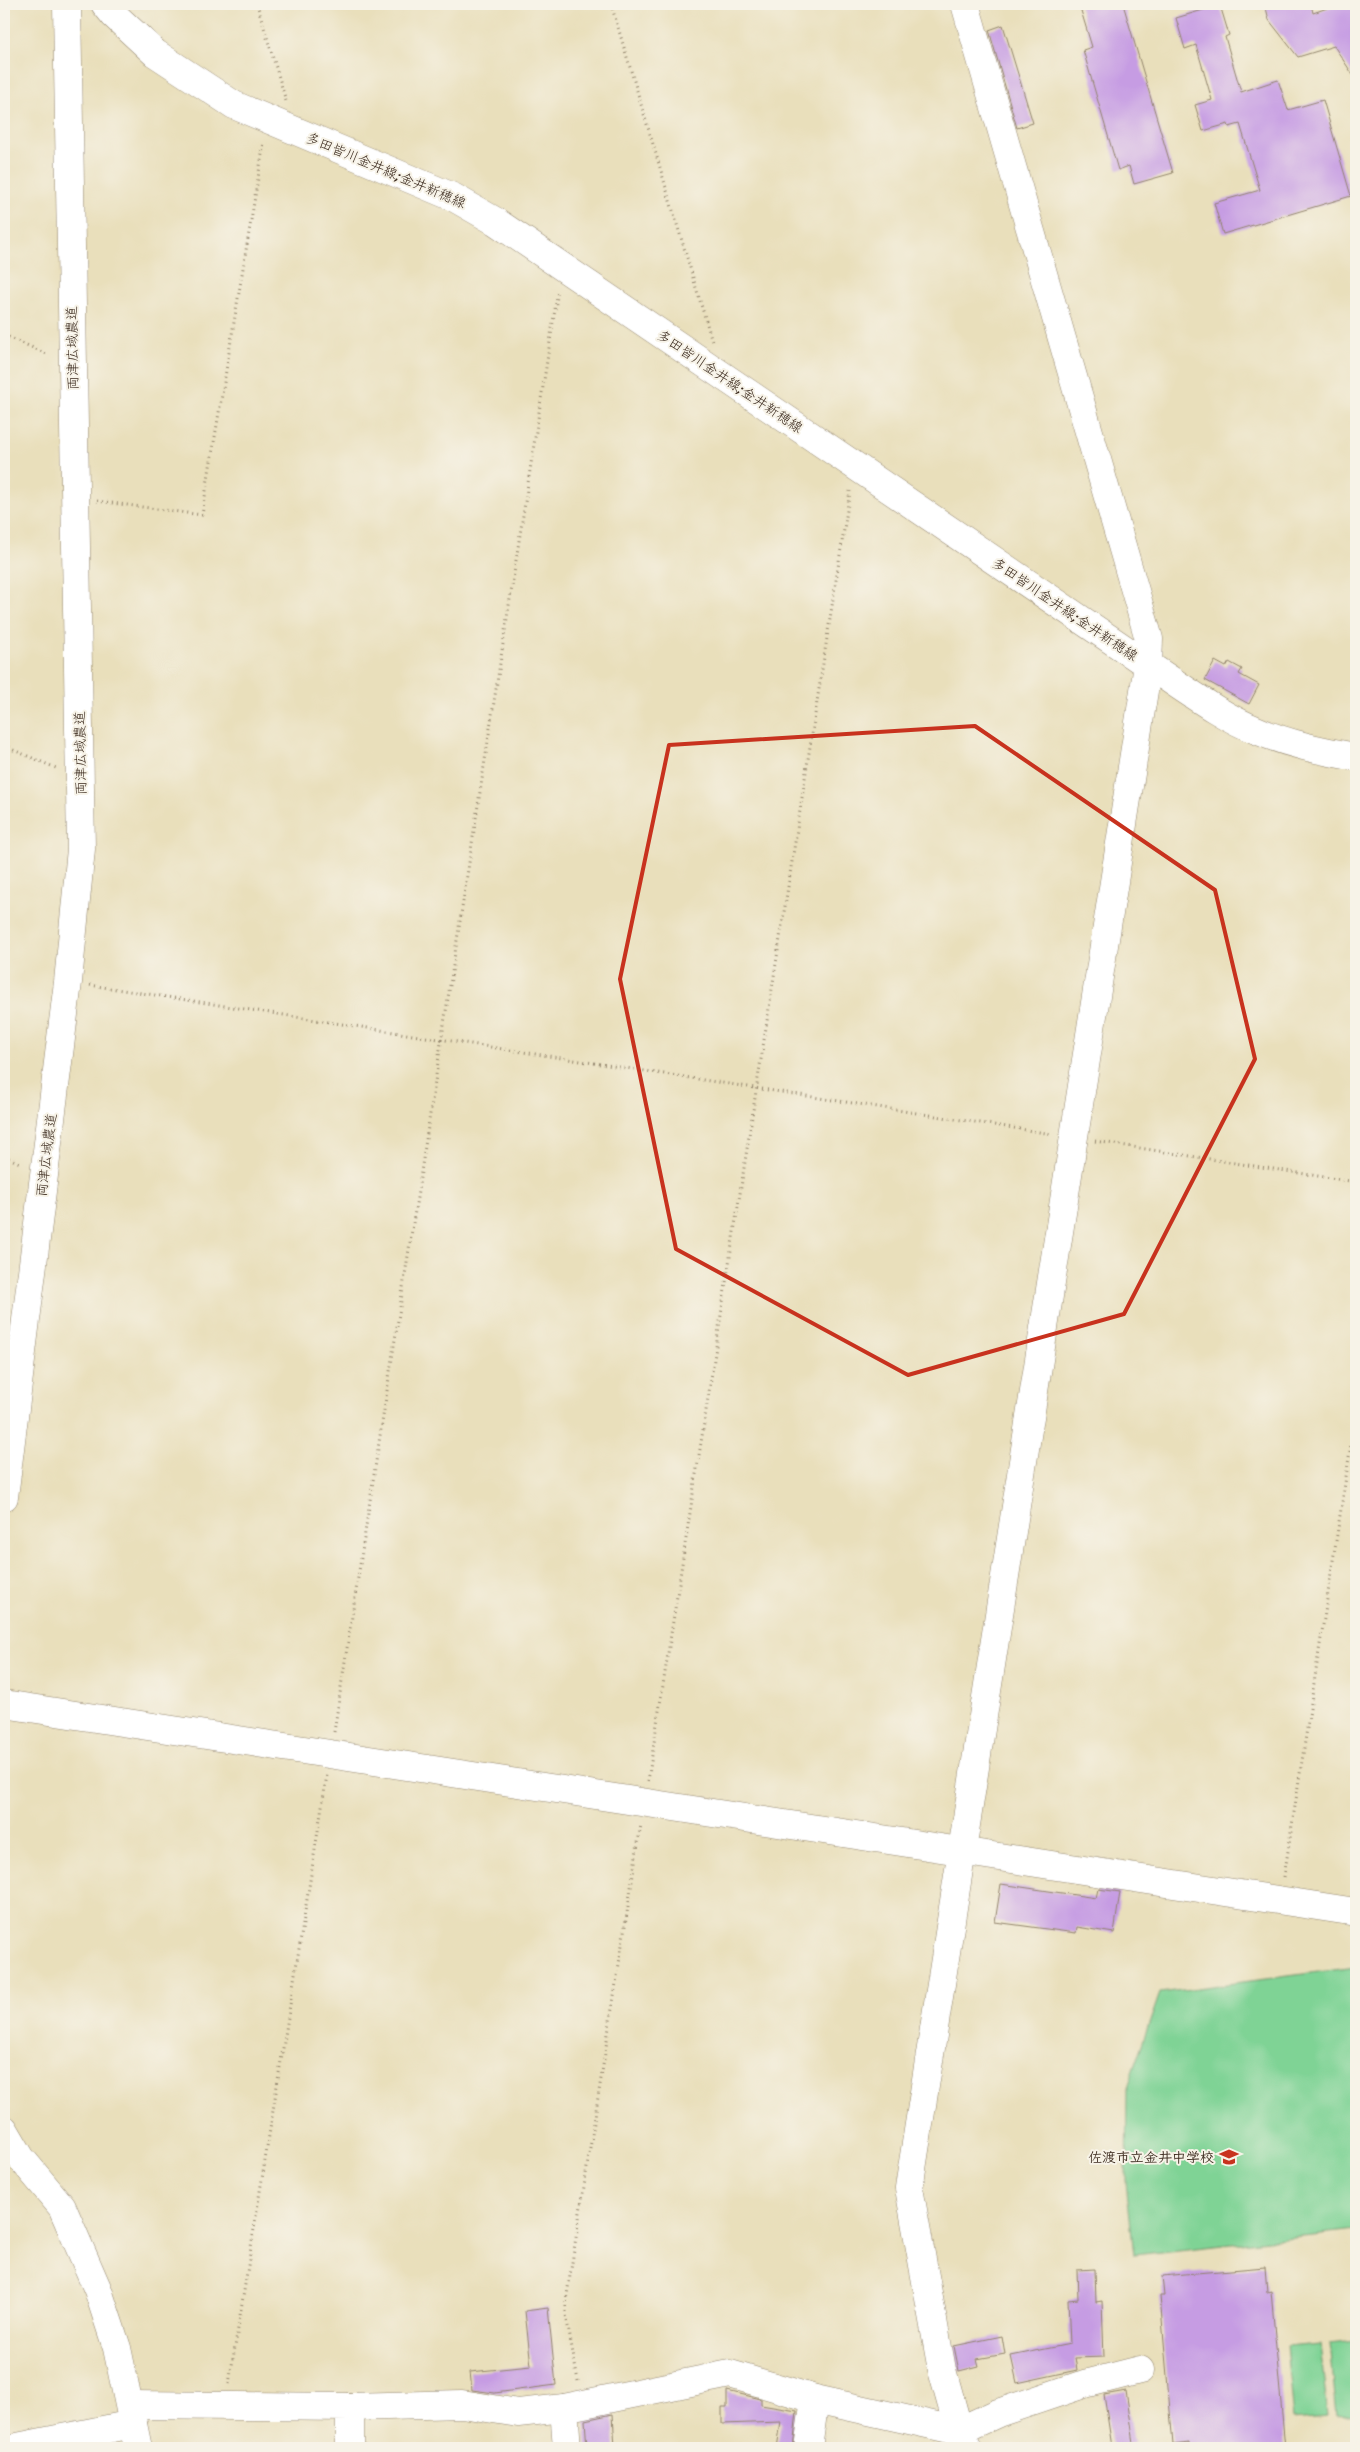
<svg xmlns="http://www.w3.org/2000/svg" width="1360" height="2452" viewBox="0 0 1360 2452" font-family="Sriracha,'Klee One',sans-serif">
  <style>
    .green { fill: #7fd395; stroke: #5d7e5a }
    .building { fill: #c69ce3 }
    .lines { fill: none; stroke-linecap: round; stroke-linejoin: round }
    .minor-casing { stroke: #92846c; stroke-width: 29 }
    .major-casing { stroke: #92846c; stroke-width: 29 }
    .path { stroke: #92846c; stroke-width: 3; stroke-dasharray: 1 4; stroke-linecap: butt }
    .minor { stroke: #fff; stroke-width: 28 }
    .major { stroke: #fff; stroke-width: 28 }
    .marked { fill: none; stroke: #c8321e; stroke-width: 4; stroke-linejoin: round }
    .labels { text-anchor: middle; stroke-width: 4; stroke-linejoin: round; paint-order: stroke }
    .street-label { font-size: 14px; fill: #3b2a1e; stroke: #f7f3e8 }
    .poi-label { font-size: 14px; font-weight: bold; fill: #3b2a1e; stroke: #f7f3e8; text-anchor: end }
  </style>
  <rect width="100%" height="100%" fill="#f7f3e8"/>
  <filter id="ink" filterUnits="userSpaceOnUse"><feTurbulence type="fractalNoise" baseFrequency=".02" numOctaves="2"/><feDisplacementMap in="SourceGraphic" scale="10" xChannelSelector="R" yChannelSelector="G"/><feConvolveMatrix kernelMatrix="1 2 1 2 8 2 1 2 1" color-interpolation-filters="sRGB"/></filter>
  <filter id="wash" filterUnits="userSpaceOnUse"><feTurbulence type="fractalNoise" baseFrequency=".0096" numOctaves="4" result="noise"/><feDisplacementMap in="SourceGraphic" scale="20" xChannelSelector="R" yChannelSelector="G"/><feGaussianBlur stdDeviation="1.12" result="paint"/><feColorMatrix in="noise" values="0 0 0 0 0 0 0 0 0 0 0 0 0 0 0 0 0 1.4 0 .05"/><feComposite in="paint" operator="in"/></filter>
  <g filter="url(#wash)">
    <rect width="100%" height="100%" fill="#e9dfbb"/>
    <g class="green">
      <path d="M1356 1967V2230L1134 2255 1126 2182 1127 2087 1160 1993Z"/>
      <path d="M1356 2341V2414L1337 2416 1330 2344Z"/>
      <path d="M1320 2344 1328 2416 1293 2419 1286 2347Z"/>
    </g>
    <g id="blocks">
      <g class="building">
        <path d="M1079 4H1123L1173 173 1134 184 1129 166 1118 170 1083 50 1092 47Z"/>
        <path d="M1265 4H1311L1313 13 1333 6 1356 5 1353 75 1334 46 1298 57 1269 20Z"/>
        <path d="M1220 5 1229 35 1225 37 1241 92 1278 80 1288 110 1323 100 1351 196 1223 234 1214 203 1260 190 1240 124 1229 127 1228 124 1203 131 1195 105 1212 100 1196 45 1185 49 1176 18Z"/>
        <path d="M1003 25 1033 123 1017 128 989 30Z"/>
        <path d="M1215 661 1226 667 1229 662 1242 669 1239 674 1259 685 1249 704 1205 680Z"/>
        <path d="M1001 1884 1096 1898 1098 1889 1120 1892 1114 1933 1077 1927 1076 1933 995 1922Z"/>
        <path d="M1265 2267 1267 2292 1271 2291 1285 2448H1189V2443L1173 2445 1160 2296H1164L1162 2276Z"/>
        <path d="M1095 2269 1096 2302 1102 2301 1104 2357 1075 2358 1077 2370 1017 2383 1011 2356 1070 2344 1068 2300 1078 2299 1077 2270Z"/>
        <path d="M548 2308 556 2385 495 2393 472 2390 470 2372 531 2366 525 2311Z"/>
        <path d="M1002 2336 1005 2354 977 2359 979 2366 959 2371 954 2346Z"/>
        <path d="M727 2391 761 2399V2405L797 2411 793 2448H777L781 2422 722 2424V2407H727Z"/>
        <path d="M1126 2391 1134 2443 1112 2447 1104 2395Z"/>
        <path d="M613 2414 615 2448H587L585 2420Z"/>
      </g>
    </g>
  </g>
  <g filter="url(#ink)">
    <use href="#blocks" fill-opacity="0" stroke="#92846c" stroke-width="1"/>
    <g class="lines">
      <g class="minor-casing">
        <g id="minor">
          <path d="M965 4 1149 639 1148 665 909 2188 942 2370 959 2431 968 2448"/>
          <path d="M4 1497 68 982 81 849 67 4"/>
          <path d="M4 1704 1356 1912"/>
          <path d="M4 2129 21 2158 62 2207 98 2290 117 2348 138 2448"/>
          <path d="M130 2405 350 2407V2448"/>
          <path d="M350 2407 462 2404 518 2413 564 2408 730 2374 815 2399 959 2431 998 2413 1081 2385 1140 2370"/>
          <path d="M564 2408 567 2448"/>
          <path d="M12 2448 133 2424"/>
          <path d="M808 2448 815 2399"/>
        </g>
      </g>
      <g class="major-casing">
        <path id="major" d="M105 4 114 15 155 53 234 105 453 197 495 221 1148 665C1181 686 1220 716 1256 730 1288 744 1322 751 1356 757"/>
      </g>
      <g class="path">
        <path d="M257 4 286 101"/>
        <path d="M611 4 712 341"/>
        <path d="M1356 136 1352 137 1356 150"/>
        <path d="M4 335 49 355"/>
        <path d="M97 501 202 515 264 142"/>
        <path d="M4 746 56 768"/>
        <path d="M90 985 1052 1134"/>
        <path d="M1095 1141 1356 1182"/>
        <path d="M4 1156 22 1164"/>
        <path d="M334 1732 558 290"/>
        <path d="M648 1781 850 491"/>
        <path d="M1284 1877 1356 1412"/>
        <path d="M4 2187 13 2184"/>
        <path d="M578 2381 566 2315V2301L641 1824"/>
        <path d="M229 2384 327 1775"/>
      </g>
      <use href="#minor" class="minor"/>
      <use href="#major" class="major"/>
    </g>
  </g>
  <path class="marked" d="M975 726 1215 890 1255 1059 1124 1314 908 1375 676 1249 620 979 669 745Z"/>
  <defs>
    <g id="school-bare" transform="scale(1.5)"><path d="M0-5L7-2L0 1L-7-2ZM-4 1L0 2.5L4 1V4Q0 6-4 4Z" fill="#c8321e" stroke="#f7f3e8" stroke-width="2.5" paint-order="stroke"/></g>
  </defs>
  <g fill-rule="evenodd">
    <use href="#school-bare" x="1229" y="2157"/>
  </g>
  <g class="labels">
    <g class="street-label">
      <text transform="translate(386 170) rotate(23)" y="5">多田皆川金井線;金井新穂線</text>
      <text transform="translate(72 348) rotate(-91)" y="5">両津広域農道</text>
      <text transform="translate(730 381) rotate(34)" y="5">多田皆川金井線;金井新穂線</text>
      <text transform="translate(1065 609) rotate(34)" y="5">多田皆川金井線;金井新穂線</text>
      <text transform="translate(80 753) rotate(-91)" y="5">両津広域農道</text>
      <text transform="translate(46 1155) rotate(-83)" y="5">両津広域農道</text>
    </g>
    <g class="poi-label">
      <text x="1214" y="2162">佐渡市立金井中学校</text>
    </g>
  </g>
  <rect width="1360" height="2452" fill="none" stroke="#f7f3e8" stroke-width="20"/>
</svg>
